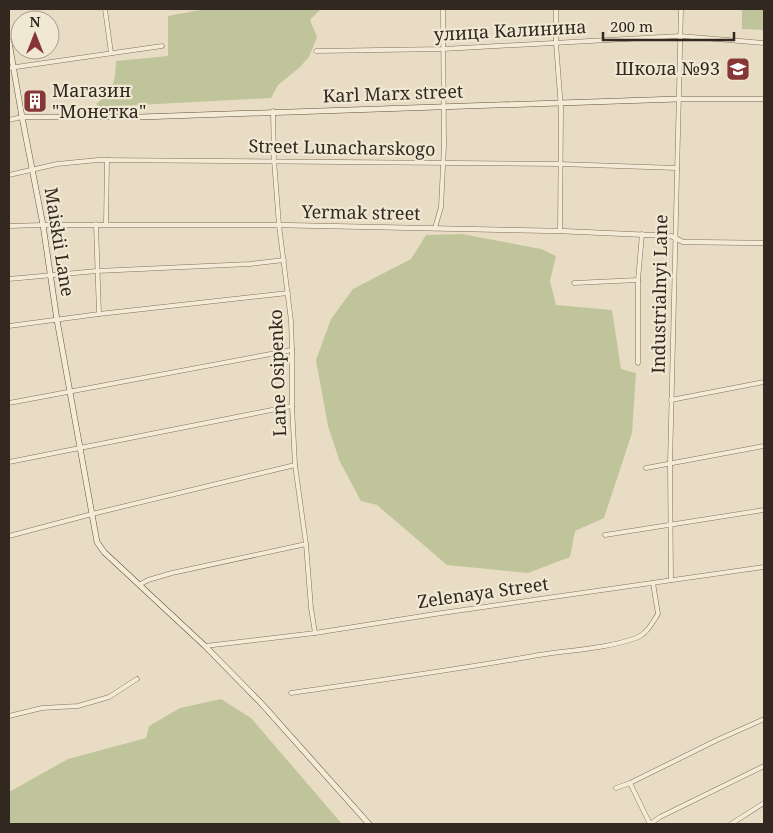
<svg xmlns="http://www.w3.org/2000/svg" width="773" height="833" viewBox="0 0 773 833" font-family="'Noto Serif',serif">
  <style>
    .green { fill: #c0c49a }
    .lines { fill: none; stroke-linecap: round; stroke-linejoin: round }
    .minor-casing { stroke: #80705d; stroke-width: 5 }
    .tertiary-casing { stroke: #80705d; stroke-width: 5.5 }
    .secondary-casing { stroke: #625140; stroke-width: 6 }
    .minor { stroke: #f4ebd6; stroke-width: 4 }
    .tertiary { stroke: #f4ebd6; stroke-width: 4.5 }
    .secondary { stroke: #f4ebd6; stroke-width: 5 }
    .labels { text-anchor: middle; stroke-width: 4.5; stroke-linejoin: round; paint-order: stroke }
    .street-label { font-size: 18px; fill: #32281f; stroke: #f0e8d3 }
    .poi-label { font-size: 18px; fill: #32281f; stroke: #f0e8d3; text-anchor: end }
  </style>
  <rect width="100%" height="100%" fill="#e8ddc4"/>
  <g class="green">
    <path d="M205 9H321L310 20 317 37 309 57 299 68 278 85 271 98 119 106 99 107 96 104C114 90 115 83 116 61L168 56V16Z"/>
    <path d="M742 9H764V30L742 29Z"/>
    <path d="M462 234 541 249 556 256 550 281 556 305 612 310 621 369 636 373 632 433 604 518 575 531 570 557 528 573 447 565 377 505 361 501 340 462 328 426 316 360 331 319 353 289 411 259 426 235Z"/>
    <path d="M221 699 251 718 342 824H9V792L68 759 146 738 149 726 180 708Z"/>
  </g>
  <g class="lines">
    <g class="minor-casing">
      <g id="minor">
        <path d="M105 9 111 53"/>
        <path d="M556 9V43L561 109 560 231"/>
        <path d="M316 51 443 49 680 36 764 43"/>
        <path d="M9 68 162 46"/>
        <path d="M273 111 274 160 279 225 291 321 292 350V406L295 465 306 544 311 608 315 633"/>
        <path d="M9 120 22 117"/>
        <path d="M9 175 57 164 98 160 559 164 677 168"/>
        <path d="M96 224 99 314"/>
        <path d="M106 224 107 160"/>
        <path d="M9 226 43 225"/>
        <path d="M435 228 441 207 444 146 443 9"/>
        <path d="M9 279 97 271 250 264 284 260"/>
        <path d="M574 283 638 280"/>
        <path d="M9 326 99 314 288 293"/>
        <path d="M638 363V280L642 234"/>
        <path d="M671 400 764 382"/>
        <path d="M9 403 292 350"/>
        <path d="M9 462 292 406"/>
        <path d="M646 468 764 446"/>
        <path d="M605 535 764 510"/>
        <path d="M9 536 92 514 295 465"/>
        <path d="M671 580 670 464 681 9"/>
        <path d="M139 585 148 580 172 573 306 544"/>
        <path d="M205 646 315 633 435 614 764 567"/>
        <path d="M291 693C374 681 456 670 539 655 571 650 605 649 636 638 647 634 652 623 658 614L653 583"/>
        <path d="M9 716 42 708 78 706 109 697 137 679"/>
        <path d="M630 783 650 824"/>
        <path d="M616 788 630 783 717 740 764 719"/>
        <path d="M650 824 660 817 764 766"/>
        <path d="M731 824 764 803"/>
      </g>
    </g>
    <g class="tertiary-casing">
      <path id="tertiary" d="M43 225H279L560 231 671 236 683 242 764 243"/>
    </g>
    <g class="secondary-casing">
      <g id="secondary">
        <path d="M9 42 22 117 43 225 57 320 97 542 104 552 205 646 261 703 369 824"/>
        <path d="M22 117H140L678 99H764"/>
      </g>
    </g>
    <use href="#minor" class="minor"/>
    <use href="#tertiary" class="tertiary"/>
    <use href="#secondary" class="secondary"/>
  </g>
  <defs>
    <g id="school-square" transform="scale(1.25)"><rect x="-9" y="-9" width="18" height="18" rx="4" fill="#883536" stroke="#f0e8d3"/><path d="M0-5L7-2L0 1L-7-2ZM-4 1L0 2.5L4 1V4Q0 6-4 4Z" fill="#fff"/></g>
    <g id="building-square" transform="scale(1.25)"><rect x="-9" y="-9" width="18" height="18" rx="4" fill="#883536" stroke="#f0e8d3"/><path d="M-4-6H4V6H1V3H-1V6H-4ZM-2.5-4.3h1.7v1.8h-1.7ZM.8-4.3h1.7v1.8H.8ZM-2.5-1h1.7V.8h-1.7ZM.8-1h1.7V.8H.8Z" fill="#fff"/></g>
  </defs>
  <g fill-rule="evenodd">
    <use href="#school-square" x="738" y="69"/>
    <use href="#building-square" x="35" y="101"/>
  </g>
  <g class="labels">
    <g class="street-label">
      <text transform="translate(510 31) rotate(-3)" y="6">улица Калинина</text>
      <text transform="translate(393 94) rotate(-2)" y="6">Karl Marx street</text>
      <text transform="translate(342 148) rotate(1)" y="6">Street Lunacharskogo</text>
      <text transform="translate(361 213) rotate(1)" y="6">Yermak street</text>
      <text transform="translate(59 242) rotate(81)" y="6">Maiskii Lane</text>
      <text transform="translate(660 294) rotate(-89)" y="6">Industrialnyi Lane</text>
      <text transform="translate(278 373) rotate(-92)" y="6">Lane Osipenko</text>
      <text transform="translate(483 593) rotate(-8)" y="6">Zelenaya Street</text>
    </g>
    <g class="poi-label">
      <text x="720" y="75">Школа №93</text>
      <text x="52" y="97" text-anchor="start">Магазин<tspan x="52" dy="21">"Монетка"</tspan></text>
    </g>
  </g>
  <rect width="773" height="833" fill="none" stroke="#32281f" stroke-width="20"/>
  <g transform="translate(35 35)"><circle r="24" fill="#f0e8d3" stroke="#a49b8b"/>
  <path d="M0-4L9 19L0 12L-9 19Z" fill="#883536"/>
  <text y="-8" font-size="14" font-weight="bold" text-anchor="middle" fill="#32281f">N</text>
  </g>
  <path d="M603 32v8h131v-8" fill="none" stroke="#32281f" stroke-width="2.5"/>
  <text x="610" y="32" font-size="15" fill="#32281f" stroke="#f0e8d3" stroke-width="4" paint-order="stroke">200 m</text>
</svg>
